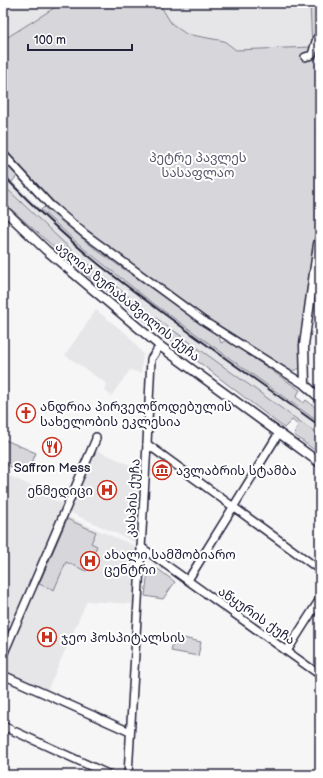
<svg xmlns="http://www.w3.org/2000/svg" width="323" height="778" viewBox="0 0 323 778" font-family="'Balsamiq Sans','Noto Sans Georgian',sans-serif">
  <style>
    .built { fill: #e6e6e9 }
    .green { fill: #d7d7db; stroke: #7c7c8b }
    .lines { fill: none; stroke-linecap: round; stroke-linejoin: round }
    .minor-casing { stroke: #22223b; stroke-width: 10 }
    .tertiary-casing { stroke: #22223b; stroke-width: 11 }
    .minor { stroke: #fff; stroke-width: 7 }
    .tertiary { stroke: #fff; stroke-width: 8 }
    .rail { stroke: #22223b; stroke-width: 2 }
    .labels { text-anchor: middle; stroke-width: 4; stroke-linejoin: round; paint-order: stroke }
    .park-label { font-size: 13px; fill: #58586b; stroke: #fff }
    .street-label { font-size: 13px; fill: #22223b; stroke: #fff }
    .poi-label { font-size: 13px; fill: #22223b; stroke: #fff; text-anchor: start }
  </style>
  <rect width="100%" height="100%" fill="#f6f6f7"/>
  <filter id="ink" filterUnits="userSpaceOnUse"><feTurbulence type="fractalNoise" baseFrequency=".025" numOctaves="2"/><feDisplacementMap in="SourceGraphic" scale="8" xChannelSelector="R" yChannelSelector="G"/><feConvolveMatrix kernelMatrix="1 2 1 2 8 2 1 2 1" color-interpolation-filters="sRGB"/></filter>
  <g filter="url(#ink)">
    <g class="built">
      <path d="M3 3H62L3 40Z"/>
      <path d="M159 3H310L312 47 235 50 224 41 186 34 171 23Z"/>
      <path d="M3 173 83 248 150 301 320 423V436L149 313 79 257 3 185Z"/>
      <path d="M96 310 128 335 143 354 141 373 130 370 111 396 104 390 107 384 65 355Z"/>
      <path d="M94 449 139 469 135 542 67 511Z"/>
      <path d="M3 473 38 489 37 492 65 505 66 516 135 546 134 604 87 601 47 691 3 672Z"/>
    </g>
    <g class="green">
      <path d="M62 3H159L171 23 186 34 224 41 236 50 312 47 310 3H320V233L317 238 302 366C298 370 294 371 289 370L179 300 83 229 49 197 3 147V40Z"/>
      <path d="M3 159 18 175 12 182 3 173Z"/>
      <path d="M3 185 79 257 149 313 320 436V454L294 435 298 425 292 420 284 428 81 271 3 202Z"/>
      <path d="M44 207 98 251 212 331 219 337 221 343 227 340 300 390 296 397 304 403 306 400 320 411V423L150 301 83 248 41 210Z"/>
      <path d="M3 439 36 453 27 474 3 463Z"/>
      <path d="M67 519 96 532 91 543 97 546 86 571 66 562 54 590 39 584Z"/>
      <path d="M158 569 175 582 163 599 145 596 148 571Z"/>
      <path d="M174 636 201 642 198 656 171 651Z"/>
    </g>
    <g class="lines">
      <g class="minor-casing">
        <g id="minor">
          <path d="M305 57 312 55 317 38 320 35"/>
          <path d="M3 154 50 205 85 234 205 322 305 385"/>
          <path d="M147 444 320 570"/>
          <path d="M141 547 320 675"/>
          <path d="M188 580 279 433"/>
          <path d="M287 651 320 599"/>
          <path d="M3 655 96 439V437"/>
          <path d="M3 675 130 732"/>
          <path d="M3 726 110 775"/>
          <path d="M128 775 147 444 151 359 160 346"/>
        </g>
      </g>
      <g class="tertiary-casing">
        <g id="tertiary">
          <path d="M3 209 46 250 160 346 320 463"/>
          <path d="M320 238 318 244 304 345 305 385 320 398"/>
        </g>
      </g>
      <use href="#minor" class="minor"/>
      <use href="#tertiary" class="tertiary"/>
      <path class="rail" d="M3 175C34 207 66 238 101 266 172 322 247 373 320 426"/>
    </g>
  </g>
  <defs>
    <g id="church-ring" transform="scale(1)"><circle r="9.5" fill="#fff" stroke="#c8321e" stroke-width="1.5"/><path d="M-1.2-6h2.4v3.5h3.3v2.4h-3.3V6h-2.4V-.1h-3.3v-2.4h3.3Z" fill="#c8321e"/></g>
    <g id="restaurant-ring" transform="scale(1)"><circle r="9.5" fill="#fff" stroke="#c8321e" stroke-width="1.5"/><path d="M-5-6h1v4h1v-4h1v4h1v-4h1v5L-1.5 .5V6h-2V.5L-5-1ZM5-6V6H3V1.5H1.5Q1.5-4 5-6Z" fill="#c8321e"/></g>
    <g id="museum-ring" transform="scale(1)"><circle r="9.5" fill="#fff" stroke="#c8321e" stroke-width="1.5"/><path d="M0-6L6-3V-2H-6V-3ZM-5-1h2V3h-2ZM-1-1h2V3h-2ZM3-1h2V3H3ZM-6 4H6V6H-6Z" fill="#c8321e"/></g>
    <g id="hospital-ring" transform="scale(1)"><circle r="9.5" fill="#fff" stroke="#c8321e" stroke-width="1.5"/><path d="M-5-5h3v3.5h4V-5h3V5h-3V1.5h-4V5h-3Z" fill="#c8321e"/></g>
  </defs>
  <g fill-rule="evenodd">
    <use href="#church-ring" x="26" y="413"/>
    <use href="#restaurant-ring" x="52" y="447"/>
    <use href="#museum-ring" x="162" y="470"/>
    <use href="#hospital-ring" x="107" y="490"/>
    <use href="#hospital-ring" x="90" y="561"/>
    <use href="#hospital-ring" x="47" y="637"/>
  </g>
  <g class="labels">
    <g class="park-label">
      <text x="198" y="162">პეტრე პავლეს<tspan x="198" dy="15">სასაფლაო</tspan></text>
    </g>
    <g class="street-label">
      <text transform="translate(128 301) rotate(39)" y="5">ავლიპ ზურაბაშვილის ქუჩა</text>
      <text transform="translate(132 498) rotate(-86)" y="5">კასპის ქუჩა</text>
      <text transform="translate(257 615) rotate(35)" y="5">აწყურის ქუჩა</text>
    </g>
    <g class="poi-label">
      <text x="40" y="411">ანდრია პირველწოდებულის<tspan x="40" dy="15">სახელობის ეკლესია</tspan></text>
      <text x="52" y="472" text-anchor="middle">Saffron Mess</text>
      <text x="176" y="475">ავლაბრის სტამბა</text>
      <text x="93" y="495" text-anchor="end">ენმედიცი</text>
      <text x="104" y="559">ახალი სამშობიარო<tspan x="104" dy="15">ცენტრი</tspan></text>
      <text x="61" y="642">ჯეო ჰოსპიტალსის</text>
    </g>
  </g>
  <rect width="323" height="778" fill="none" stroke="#fff" stroke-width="16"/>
  <rect x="8" y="8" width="307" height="762" fill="none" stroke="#22223b" stroke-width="1.5" filter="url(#ink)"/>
  <path d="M28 44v6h104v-6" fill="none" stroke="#22223b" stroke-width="2"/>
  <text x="34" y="44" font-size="12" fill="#22223b" stroke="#ffffff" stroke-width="3" paint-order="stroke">100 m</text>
</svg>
